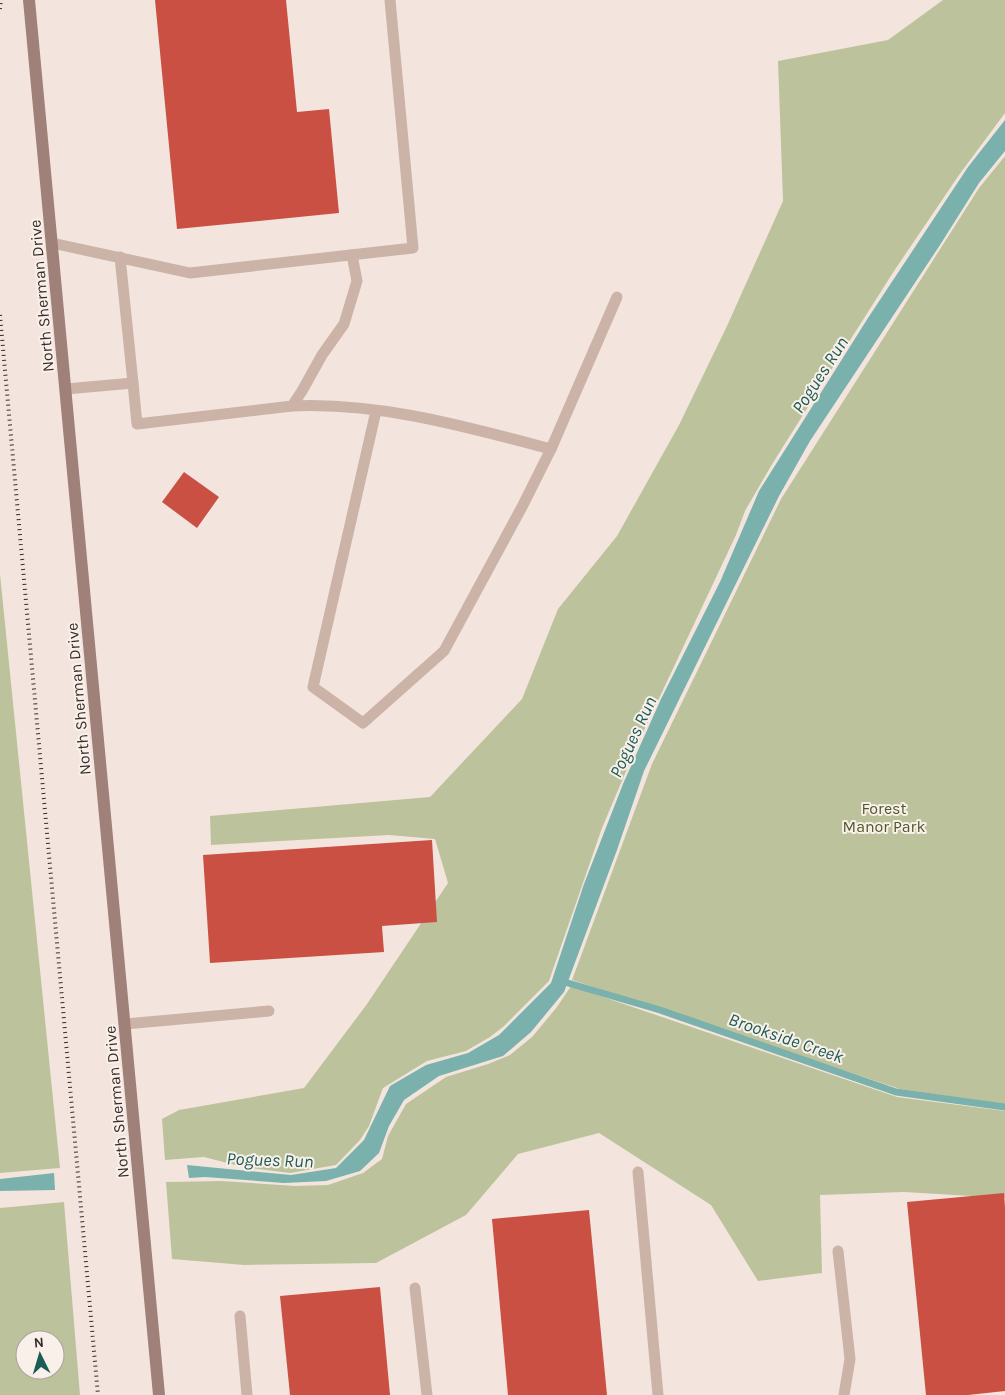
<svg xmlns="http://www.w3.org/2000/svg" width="1005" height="1395" viewBox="0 0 1005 1395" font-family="Karla,sans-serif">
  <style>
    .green { fill: #bcc39c; fill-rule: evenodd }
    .water { fill: #7ab1ac }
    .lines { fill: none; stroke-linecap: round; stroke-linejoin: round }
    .stream { stroke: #7ab1ac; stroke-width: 7 }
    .building { fill: #ca5044 }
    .service { stroke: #ccb3a8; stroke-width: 11 }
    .secondary { stroke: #a08179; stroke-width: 12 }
    .rail { stroke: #382b28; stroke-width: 4; stroke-dasharray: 1 4; stroke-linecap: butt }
    .labels { text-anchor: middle; stroke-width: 4; stroke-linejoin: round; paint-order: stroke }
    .street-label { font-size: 16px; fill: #382b28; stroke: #faf0ea }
    .park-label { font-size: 16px; fill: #4e582b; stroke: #faf0ea }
    .water-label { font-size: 18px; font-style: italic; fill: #1c5c56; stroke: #faf0ea }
  </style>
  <rect width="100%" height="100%" fill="#f3e5dd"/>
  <g class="green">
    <path d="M943 0H1005V113L959 175 894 271 833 367 771 466 745 511 736 535 638 743 602 828 549 981 503 1027 490 1037 466 1051 427 1061 383 1088 369 1126 360 1140 336 1165 290 1173 243 1167 204 1157 165 1160 162 1119 179 1110 304 1088 367 1004 448 883 435 839 389 835 211 845 210 816 430 797 522 699 558 609 617 536 679 425 727 326 783 201 778 61 888 40Z"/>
    <path d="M1005 156V1104L900 1089 572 980 652 764 781 499 979 188Z"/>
    <path d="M0 574 60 1168 0 1173Z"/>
    <path d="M571 986 897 1097 1005 1111V1198L904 1192 820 1195 822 1273 758 1281 711 1205 599 1133 518 1154 466 1215 376 1263 244 1265 172 1259 166 1182 222 1181 295 1186 328 1185 363 1173 382 1159 388 1136 406 1104 446 1077 488 1064 510 1055 532 1037 557 1007Z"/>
    <path d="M64 1202 80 1395H0V1208ZM25 1340H55V1370H25Z"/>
  </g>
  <g class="water">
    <path d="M1005 120V151L979 183 940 245 810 441 779 496 644 771 617 850 564 992 531 1032 503 1056 439 1076 404 1100 389 1126 379 1153 360 1171 326 1181 284 1183 205 1177 189 1178 187 1165 291 1175 336 1168 364 1140 390 1086 426 1065 468 1053 499 1035 551 983 584 884 623 784 661 699 720 582 759 491 868 318 968 167Z"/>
    <path d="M54 1173 55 1190 0 1191V1179Z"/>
  </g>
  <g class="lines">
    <path class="stream" d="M561 981 660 1010 896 1092 1005 1107"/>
  </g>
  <g class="building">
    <path d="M155 0H286L297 112 329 109 339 213 177 229Z"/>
    <path d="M184 472 219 497 197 528 162 502Z"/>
    <path d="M432 840 437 922 382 926 384 952 210 963 203 855Z"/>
    <path d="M1004 1193 1005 1208V1391L968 1395H926L907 1202Z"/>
    <path d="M589 1210 607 1395H508L492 1219Z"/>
    <path d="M380 1287 390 1395H290L280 1296Z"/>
  </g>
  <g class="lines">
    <g class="service">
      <path d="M52 243 190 273 413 248 390 0"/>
      <path d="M133 383 137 424 292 406 302 391 322 355 344 324 357 281 352 255"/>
      <path d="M66 389 133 383 120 257"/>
      <path d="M292 406C380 402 467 427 551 449L523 505 444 651 363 723 313 687 376 411"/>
      <path d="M551 449 617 297"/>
      <path d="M125 1024 269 1011"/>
      <path d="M638 1172 658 1395"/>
      <path d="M838 1251 850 1359 844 1395"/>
      <path d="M415 1288 427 1395"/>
      <path d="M240 1316 247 1395"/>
    </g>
    <path class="secondary" d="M29 0 159 1395"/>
    <g class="rail">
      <path d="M0 9 1 0"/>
      <path d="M0 315 98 1395"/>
    </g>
  </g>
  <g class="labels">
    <g class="street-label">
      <text transform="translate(41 296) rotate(-95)" y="6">North Sherman Drive</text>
      <text transform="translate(78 699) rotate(-95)" y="6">North Sherman Drive</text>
      <text transform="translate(116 1102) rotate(-95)" y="6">North Sherman Drive</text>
    </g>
    <g class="park-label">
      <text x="884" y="814">Forest<tspan x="884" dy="18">Manor Park</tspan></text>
    </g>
    <g class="water-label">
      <text transform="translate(820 375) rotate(-57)" y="6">Pogues Run</text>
      <text transform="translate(633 737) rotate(-65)" y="6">Pogues Run</text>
      <text transform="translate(786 1038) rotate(19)" y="6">Brookside Creek</text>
      <text transform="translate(270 1160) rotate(2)" y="6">Pogues Run</text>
    </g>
  </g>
  <g transform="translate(40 1355) rotate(355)"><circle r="24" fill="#faf0ea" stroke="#aca19c"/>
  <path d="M0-4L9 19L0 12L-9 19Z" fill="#1c5c56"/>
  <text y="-8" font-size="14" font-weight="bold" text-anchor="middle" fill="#382b28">N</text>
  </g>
</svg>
